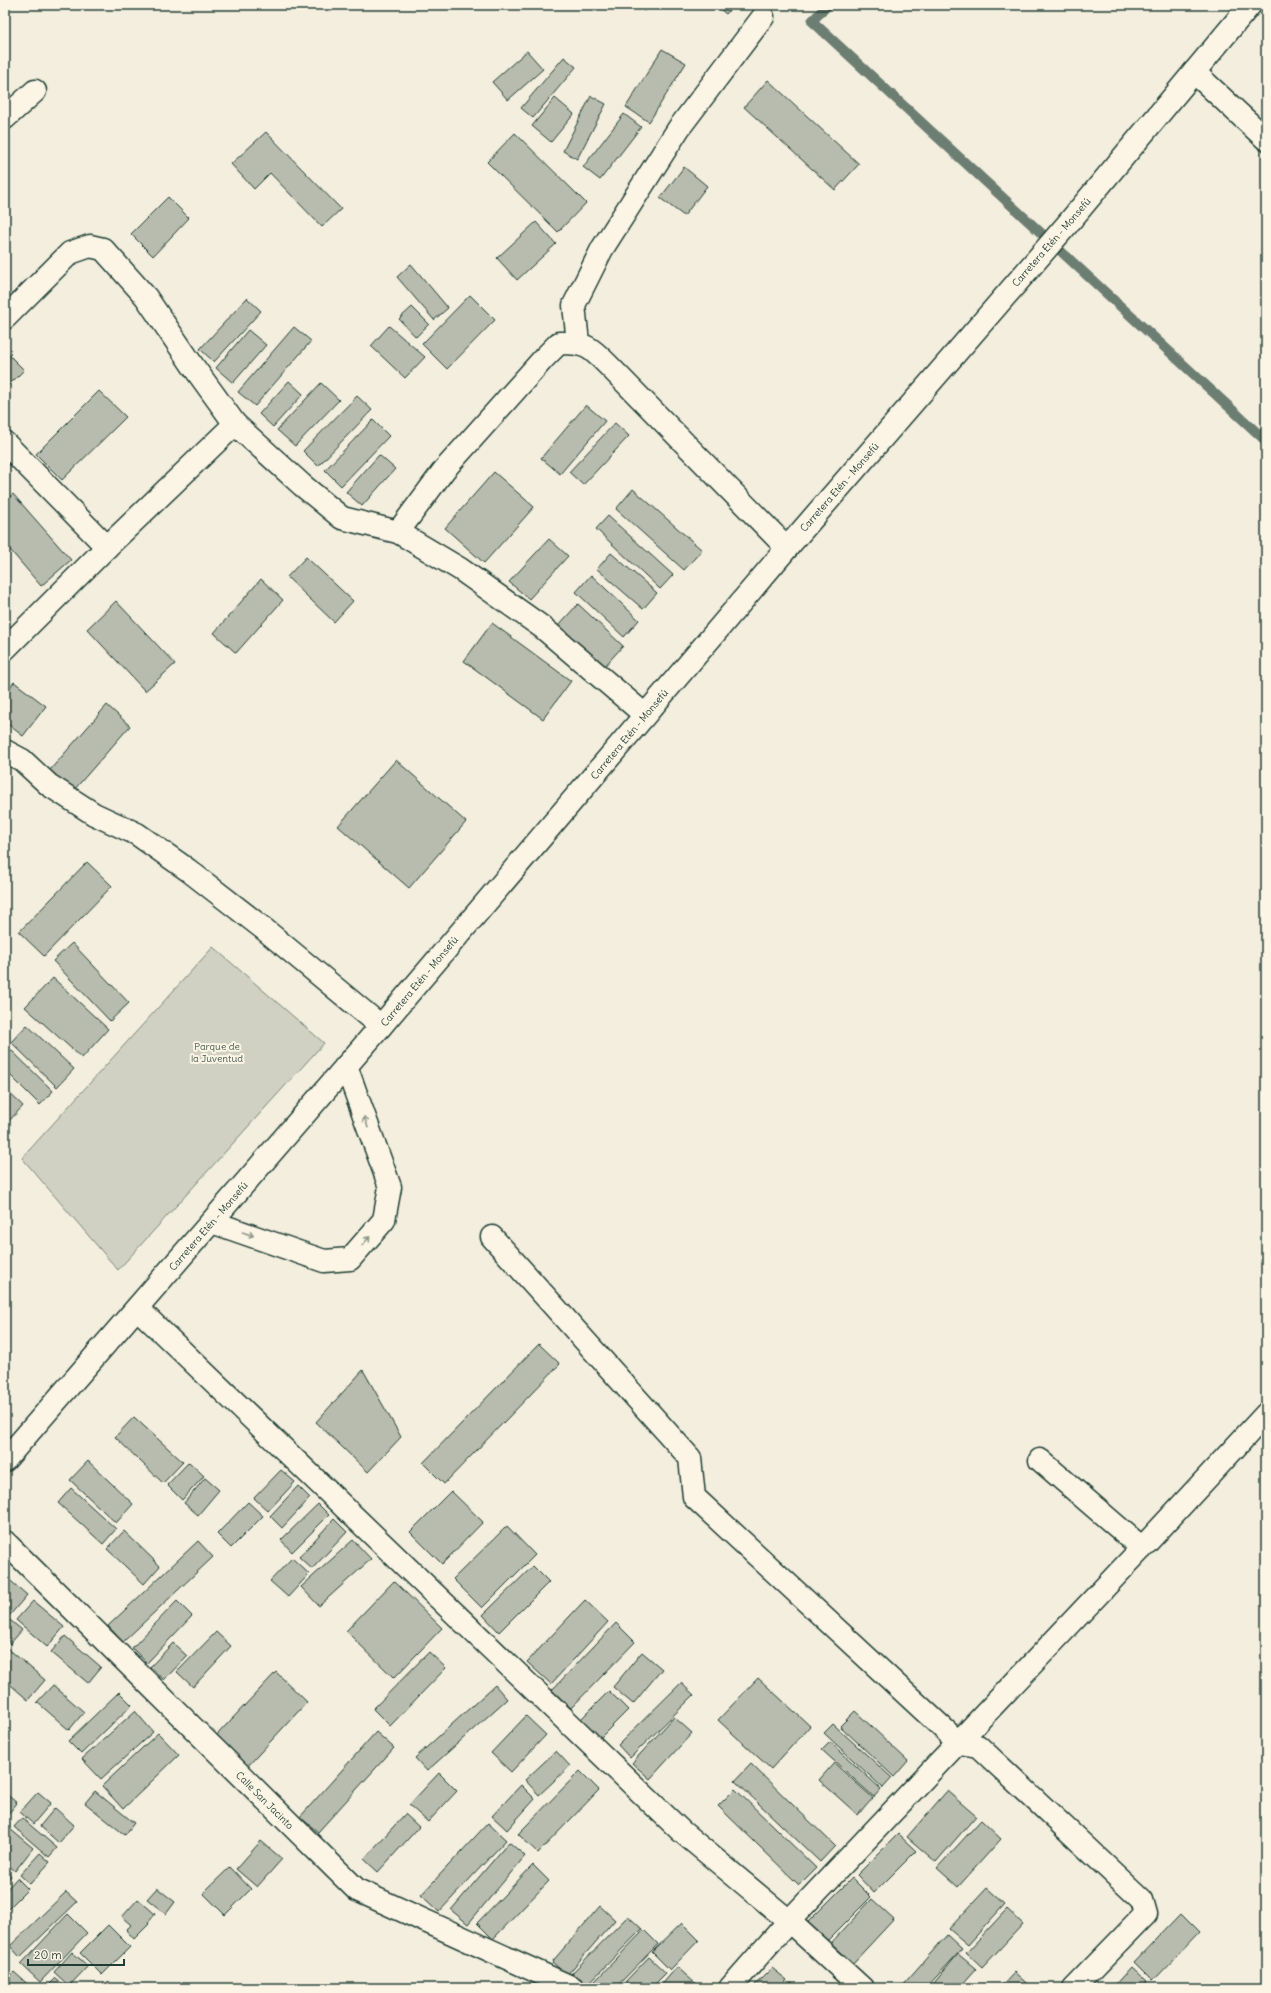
<svg xmlns="http://www.w3.org/2000/svg" width="1271" height="1993" viewBox="0 0 1271 1993" font-family="Delius,sans-serif">
  <style>
    .green { fill: #d0d1c2; stroke: #78877b }
    .lines { fill: none; stroke-linecap: round; stroke-linejoin: round }
    .stream { stroke: #6c7d72; stroke-width: 10 }
    .building { fill: #b8bcae; stroke: #1f3d34 }
    .minor-casing { stroke: #1f3d34; stroke-width: 25 }
    .major-casing { stroke: #1f3d34; stroke-width: 25 }
    .minor { stroke: #fcf5e5; stroke-width: 22 }
    .major { stroke: #fcf5e5; stroke-width: 22 }
    .oneway { stroke: #8e998c }
    .labels { text-anchor: middle; stroke-width: 4; stroke-linejoin: round; paint-order: stroke }
    .street-label { font-size: 10px; fill: #1f3d34; stroke: #fcf5e5 }
    .park-label { font-size: 10px; fill: #425b50; stroke: #fcf5e5 }
  </style>
  <rect width="100%" height="100%" fill="#f3eede"/>
  <filter id="ink" filterUnits="userSpaceOnUse"><feTurbulence type="fractalNoise" baseFrequency=".025" numOctaves="2"/><feDisplacementMap in="SourceGraphic" scale="8" xChannelSelector="R" yChannelSelector="G"/><feConvolveMatrix kernelMatrix="1 2 1 2 8 2 1 2 1" color-interpolation-filters="sRGB"/></filter>
  <g filter="url(#ink)">
    <path class="green" d="M213 947 324 1043 118 1270 22 1158Z"/>
    <g class="lines">
      <path class="stream" d="M828 5 812 21 1266 441"/>
    </g>
    <g class="building">
      <path d="M637 5H649L644 11Z"/>
      <path d="M715 5H734L726 14Z"/>
      <path d="M662 49 686 63 649 122 626 107Z"/>
      <path d="M527 51 543 69 508 100 492 82Z"/>
      <path d="M564 57 576 67 533 118 521 108Z"/>
      <path d="M768 80 859 164 835 190 744 107Z"/>
      <path d="M591 96 606 104 577 159 563 151Z"/>
      <path d="M555 98 574 114 551 142 532 126Z"/>
      <path d="M624 114 641 127 600 180 583 167Z"/>
      <path d="M266 132 341 209 322 227 270 173 254 189 231 164Z"/>
      <path d="M515 133 586 203 558 232 487 162Z"/>
      <path d="M684 167 707 186 684 216 660 198Z"/>
      <path d="M168 197 189 218 153 256 131 234Z"/>
      <path d="M536 222 556 244 517 280 497 258Z"/>
      <path d="M411 264 448 308 434 320 397 277Z"/>
      <path d="M470 295 495 320 447 369 422 344Z"/>
      <path d="M247 298 261 311 214 362 200 349Z"/>
      <path d="M412 307 429 324 416 337 399 319Z"/>
      <path d="M389 326 425 357 405 378 371 346Z"/>
      <path d="M294 327 311 341 255 406 238 392Z"/>
      <path d="M248 330 266 345 233 383 216 368Z"/>
      <path d="M5 351 24 370 5 389Z"/>
      <path d="M289 381 303 394 273 427 259 414Z"/>
      <path d="M321 383 339 400 295 446 277 430Z"/>
      <path d="M99 391 126 417 62 480 36 454Z"/>
      <path d="M357 396 372 410 318 466 303 451Z"/>
      <path d="M586 405 605 421 560 474 541 458Z"/>
      <path d="M373 420 389 436 341 486 325 470Z"/>
      <path d="M615 423 629 436 583 485 569 472Z"/>
      <path d="M379 455 395 469 362 506 346 492Z"/>
      <path d="M494 472 534 507 484 563 445 528Z"/>
      <path d="M633 489 702 550 684 570 616 509Z"/>
      <path d="M13 494 71 560 41 586 5 544V501Z"/>
      <path d="M608 516 673 575 660 589 596 529Z"/>
      <path d="M549 539 568 556 529 599 509 582Z"/>
      <path d="M611 553 657 593 643 609 597 569Z"/>
      <path d="M306 557 353 601 334 622 287 577Z"/>
      <path d="M591 575 639 620 624 637 576 592Z"/>
      <path d="M261 579 283 600 236 653 214 633Z"/>
      <path d="M116 601 175 664 145 691 87 629Z"/>
      <path d="M578 604 623 646 602 669 557 627Z"/>
      <path d="M492 623 571 681 543 719 464 661Z"/>
      <path d="M14 682 46 706 23 736 5 722V694Z"/>
      <path d="M107 705 130 726 73 791 50 770Z"/>
      <path d="M396 760 466 822 409 888 338 826Z"/>
      <path d="M87 862 112 886 44 956 19 932Z"/>
      <path d="M72 943 129 1003 110 1021 53 961Z"/>
      <path d="M53 978 108 1029 82 1058 25 1007Z"/>
      <path d="M27 1025 74 1069 57 1087 11 1042Z"/>
      <path d="M5 1044 53 1091 40 1105 5 1070Z"/>
      <path d="M5 1089 23 1106 7 1123 5 1122Z"/>
      <path d="M539 1344 560 1364 444 1484 423 1463Z"/>
      <path d="M363 1370 401 1437 368 1472 316 1422Z"/>
      <path d="M134 1417 183 1462 163 1483 115 1437Z"/>
      <path d="M88 1461 133 1504 116 1523 70 1480Z"/>
      <path d="M189 1462 204 1476 182 1500 167 1485Z"/>
      <path d="M281 1470 295 1482 268 1511 254 1498Z"/>
      <path d="M205 1478 219 1490 198 1515 184 1503Z"/>
      <path d="M298 1486 310 1498 282 1528 270 1516Z"/>
      <path d="M71 1488 116 1529 103 1544 58 1503Z"/>
      <path d="M451 1491 483 1522 442 1564 410 1532Z"/>
      <path d="M248 1502 263 1516 231 1548 217 1534Z"/>
      <path d="M318 1504 329 1515 292 1552 281 1540Z"/>
      <path d="M334 1519 347 1532 312 1569 299 1557Z"/>
      <path d="M507 1526 535 1555 482 1608 453 1579Z"/>
      <path d="M124 1531 160 1566 144 1584 107 1549Z"/>
      <path d="M353 1540 371 1559 319 1606 301 1587Z"/>
      <path d="M198 1541 213 1557 123 1642 108 1626Z"/>
      <path d="M292 1558 309 1574 288 1597 270 1581Z"/>
      <path d="M533 1566 549 1582 499 1632 483 1615Z"/>
      <path d="M5 1576 27 1595 10 1615 5 1611Z"/>
      <path d="M394 1581 442 1628 394 1678 346 1631Z"/>
      <path d="M585 1600 608 1622 551 1684 527 1662Z"/>
      <path d="M33 1601 64 1627 47 1647 16 1620Z"/>
      <path d="M177 1601 192 1616 147 1663 132 1648Z"/>
      <path d="M5 1616 22 1630 10 1644 5 1639Z"/>
      <path d="M616 1623 635 1642 571 1708 552 1690Z"/>
      <path d="M216 1632 231 1646 193 1687 177 1672Z"/>
      <path d="M65 1636 101 1667 88 1683 51 1652Z"/>
      <path d="M173 1643 187 1656 164 1680 150 1667Z"/>
      <path d="M5 1646 45 1680 28 1700 5 1680Z"/>
      <path d="M429 1652 446 1668 390 1726 373 1709Z"/>
      <path d="M642 1652 662 1669 633 1704 613 1687Z"/>
      <path d="M276 1672 307 1702 246 1768 214 1738Z"/>
      <path d="M758 1678 810 1726 771 1769 718 1720Z"/>
      <path d="M681 1683 694 1695 630 1758 618 1745Z"/>
      <path d="M53 1685 84 1712 69 1730 37 1702Z"/>
      <path d="M495 1685 507 1699 427 1771 415 1758Z"/>
      <path d="M609 1691 628 1710 599 1739 580 1720Z"/>
      <path d="M119 1692 132 1705 81 1754 68 1741Z"/>
      <path d="M135 1711 153 1732 101 1779 82 1759Z"/>
      <path d="M855 1711 908 1761 894 1777 840 1726Z"/>
      <path d="M526 1716 546 1735 511 1772 491 1753Z"/>
      <path d="M674 1717 692 1733 650 1779 632 1763Z"/>
      <path d="M833 1724 892 1778 883 1788 824 1733Z"/>
      <path d="M376 1732 394 1748 318 1832 300 1817Z"/>
      <path d="M158 1733 179 1755 123 1809 102 1786Z"/>
      <path d="M830 1742 881 1789 874 1797 822 1750Z"/>
      <path d="M556 1751 570 1766 539 1795 525 1780Z"/>
      <path d="M834 1763 873 1798 858 1815 819 1780Z"/>
      <path d="M751 1764 835 1846 820 1862 735 1781Z"/>
      <path d="M580 1771 599 1790 538 1853 518 1834Z"/>
      <path d="M439 1773 457 1791 428 1822 409 1805Z"/>
      <path d="M521 1785 535 1799 507 1830 492 1816Z"/>
      <path d="M735 1789 816 1868 799 1885 718 1806Z"/>
      <path d="M95 1791 134 1823 125 1835 85 1803Z"/>
      <path d="M947 1791 976 1816 936 1862 907 1837Z"/>
      <path d="M38 1792 51 1803 33 1824 20 1812Z"/>
      <path d="M5 1793 17 1803 5 1818Z"/>
      <path d="M55 1808 74 1825 59 1843 40 1826Z"/>
      <path d="M405 1814 419 1827 378 1872 364 1859Z"/>
      <path d="M22 1818 57 1848 49 1857 14 1827Z"/>
      <path d="M981 1820 1001 1839 958 1887 937 1868Z"/>
      <path d="M488 1823 506 1840 439 1912 421 1895Z"/>
      <path d="M10 1829 33 1848 15 1871 5 1862V1836Z"/>
      <path d="M898 1834 916 1851 874 1893 857 1875Z"/>
      <path d="M261 1841 282 1859 257 1887 236 1869Z"/>
      <path d="M509 1842 525 1856 468 1924 451 1910Z"/>
      <path d="M40 1853 50 1862 30 1884 20 1875Z"/>
      <path d="M533 1865 549 1881 493 1939 477 1923Z"/>
      <path d="M230 1867 251 1889 225 1915 203 1893Z"/>
      <path d="M5 1870 11 1876 5 1883Z"/>
      <path d="M17 1878 28 1889 7 1910 5 1908V1891Z"/>
      <path d="M852 1878 871 1897 827 1941 808 1922Z"/>
      <path d="M157 1888 175 1902 166 1914 147 1899Z"/>
      <path d="M987 1888 1005 1904 968 1945 949 1929Z"/>
      <path d="M66 1892 77 1902 20 1957 10 1946Z"/>
      <path d="M138 1899 155 1914 148 1923 149 1924 134 1939 126 1930 131 1925 122 1917Z"/>
      <path d="M872 1899 894 1919 853 1963 831 1943Z"/>
      <path d="M600 1906 615 1920 567 1975 552 1962Z"/>
      <path d="M1007 1909 1023 1924 982 1968 966 1953Z"/>
      <path d="M68 1914 87 1933 40 1982 21 1964Z"/>
      <path d="M1180 1914 1199 1933 1153 1981 1134 1962Z"/>
      <path d="M628 1916 642 1929 584 1988 570 1975Z"/>
      <path d="M682 1923 699 1940 670 1970 652 1952Z"/>
      <path d="M108 1925 130 1947 102 1975 80 1953Z"/>
      <path d="M644 1930 658 1944 615 1988H600L594 1982Z"/>
      <path d="M947 1935 962 1949 926 1988H900Z"/>
      <path d="M72 1952 88 1966 69 1986 54 1972Z"/>
      <path d="M958 1954 976 1969 959 1988H930Z"/>
      <path d="M649 1957 666 1973 651 1988H619Z"/>
      <path d="M677 1967 696 1984 693 1988H659Z"/>
      <path d="M1131 1967 1148 1983 1144 1988H1112Z"/>
      <path d="M772 1968 787 1980 780 1988H752Z"/>
      <path d="M14 1972 32 1988H5V1982Z"/>
      <path d="M1014 1972 1032 1988H999Z"/>
      <path d="M56 1978 67 1988H46Z"/>
      <path d="M791 1983 797 1988H786Z"/>
    </g>
    <g class="lines">
      <g class="minor-casing">
        <g id="minor">
          <path d="M1194 72 1266 139"/>
          <path d="M5 118 35 91"/>
          <path d="M5 318 70 253 90 246 103 249 146 297 193 366 235 424 302 485 342 518 398 532 460 569 542 627 645 715"/>
          <path d="M578 343 574 305 602 249 679 128 763 17"/>
          <path d="M5 443 107 547"/>
          <path d="M398 532 444 470 544 358 559 343C588 342 592 349 612 369L787 548"/>
          <path d="M5 649 107 547 235 424"/>
          <path d="M5 751 22 760 49 785 94 814 137 834 188 870 264 929 381 1026"/>
          <path d="M212 1222 324 1261 350 1259 384 1220 390 1187 346 1066"/>
          <path d="M492 1237 690 1458 694 1497 959 1743 978 1746 1142 1900 1146 1914 1074 1988"/>
          <path d="M137 1308 681 1831 789 1921 862 1988"/>
          <path d="M1040 1460 1142 1548"/>
          <path d="M5 1542 357 1890 573 1988"/>
          <path d="M730 1988 789 1921 1142 1548 1266 1414"/>
        </g>
      </g>
      <g class="major-casing">
        <path id="major" d="M5 1460 381 1026 787 548 1065 227 1250 5"/>
      </g>
      <use href="#minor" class="minor"/>
      <use href="#major" class="major"/>
    </g>
    <defs><path id="oneway-shaft" d="M-6 0H5M1.5-3L5.5 0L1.5 3" fill="none" stroke-width="1.6" stroke-linecap="round" stroke-linejoin="round"/></defs>
    <g class="oneway">
      <use href="#oneway-shaft" transform="translate(366 1122) rotate(-110)"/>
      <use href="#oneway-shaft" transform="translate(248 1234) rotate(19)"/>
      <use href="#oneway-shaft" transform="translate(366 1241) rotate(-49)"/>
    </g>
  </g>
  <g class="labels">
    <g class="street-label">
      <text transform="translate(1051 242) rotate(-49)" y="4">Carretera Etén - Monsefú</text>
      <text transform="translate(839 487) rotate(-49)" y="4">Carretera Etén - Monsefú</text>
      <text transform="translate(629 734) rotate(-50)" y="4">Carretera Etén - Monsefú</text>
      <text transform="translate(419 981) rotate(-50)" y="4">Carretera Etén - Monsefú</text>
      <text transform="translate(208 1226) rotate(-49)" y="4">Carretera Etén - Monsefú</text>
      <text transform="translate(265 1800) rotate(45)" y="4">Calle San Jacinto</text>
    </g>
    <g class="park-label">
      <text x="217" y="1050">Parque de<tspan x="217" dy="12">la Juventud</tspan></text>
    </g>
  </g>
  <rect width="1271" height="1993" fill="none" stroke="#fcf5e5" stroke-width="20"/>
  <rect x="10" y="10" width="1251" height="1973" fill="none" stroke="#1f3d34" stroke-width="1.5" filter="url(#ink)"/>
  <path d="M28 1959v6h96v-6" fill="none" stroke="#1f3d34" stroke-width="2"/>
  <text x="34" y="1959" font-size="12" fill="#1f3d34" stroke="#fcf5e5" stroke-width="3" paint-order="stroke">20 m</text>
</svg>
